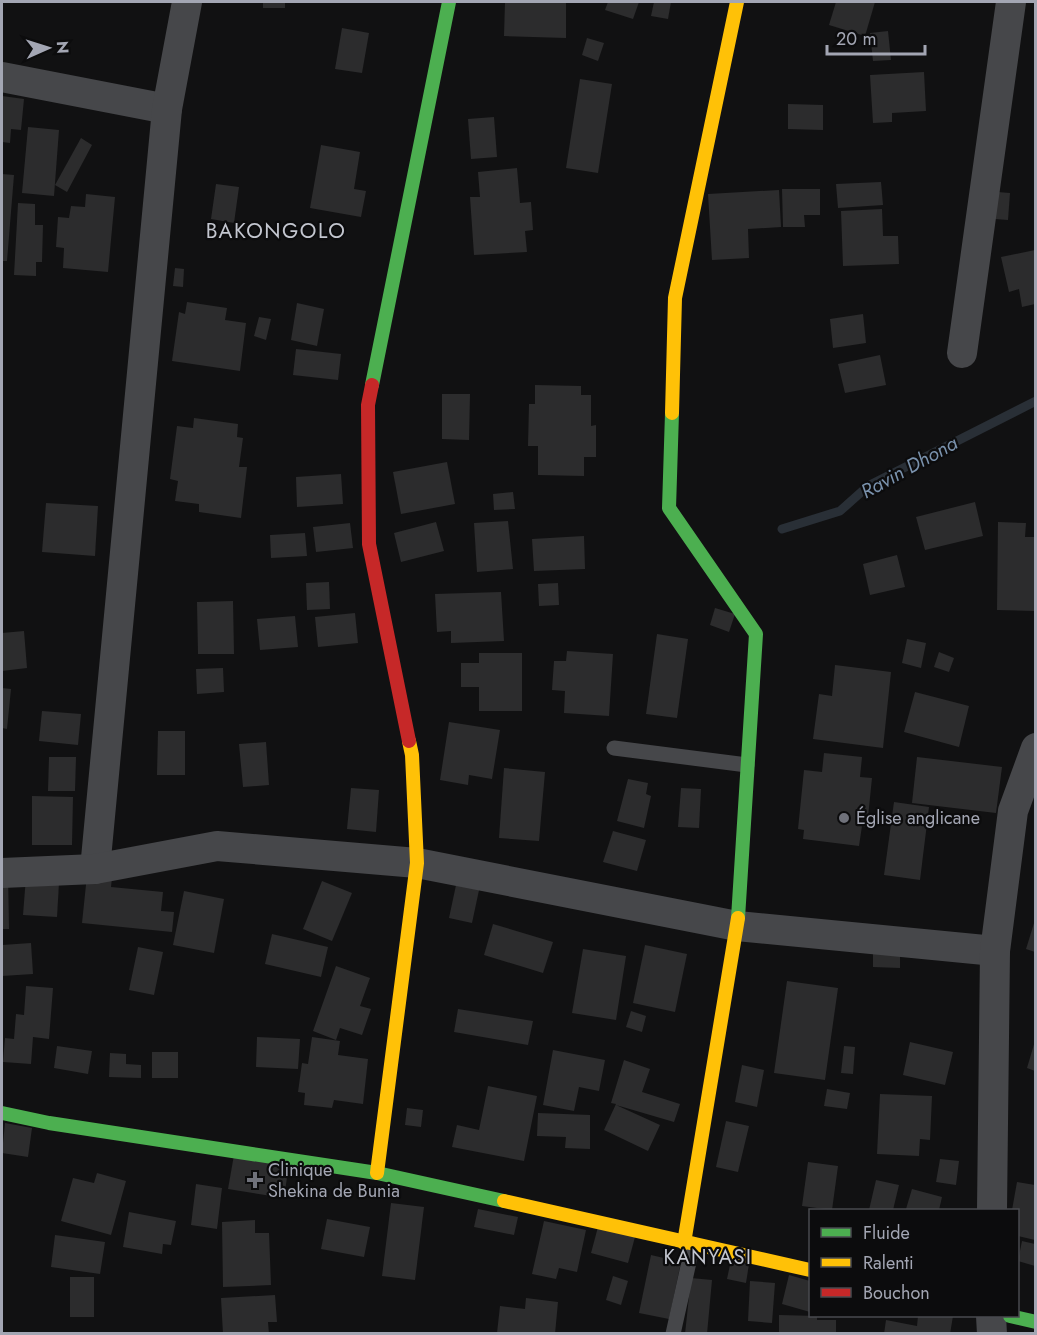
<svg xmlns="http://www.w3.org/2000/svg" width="1037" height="1335" viewBox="0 0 1037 1335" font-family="Jost,sans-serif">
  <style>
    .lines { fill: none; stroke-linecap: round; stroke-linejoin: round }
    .stream { stroke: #292f36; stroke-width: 9 }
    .building { fill: #2c2c2d }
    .lane { stroke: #46474a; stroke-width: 15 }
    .street { stroke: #46474a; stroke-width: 30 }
    .fast { stroke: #4caf50; stroke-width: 14 }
    .slow { stroke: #ffc107; stroke-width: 14 }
    .jam { stroke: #c62828; stroke-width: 14 }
    .poi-dot { fill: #70727b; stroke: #0c0c0d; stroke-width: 2 }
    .labels { text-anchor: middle; stroke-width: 4.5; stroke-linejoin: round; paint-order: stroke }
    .poi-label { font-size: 18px; fill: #a3a6b3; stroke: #0c0c0d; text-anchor: start }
    .water-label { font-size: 20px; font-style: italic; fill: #7a92ad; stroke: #0c0c0d }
    .neighbourhood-label { font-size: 20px; letter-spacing: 1.5px; fill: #c3c6cf; stroke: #0c0c0d }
    .quarter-label { font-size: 21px; letter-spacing: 1.5px; fill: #c3c6cf; stroke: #0c0c0d }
  </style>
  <rect width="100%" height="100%" fill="#111112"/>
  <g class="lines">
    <path class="stream" d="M782 529 840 511 868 486 1036 401"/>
  </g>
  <g class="building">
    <rect x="263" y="2" width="22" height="6"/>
    <path d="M505 2H566V38L504 36Z"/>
    <path d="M608 2H639L633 19 605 10Z"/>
    <path d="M654 2H671L668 19 651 16Z"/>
    <path d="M836 2H875L865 36 829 25Z"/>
    <path d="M342 28 369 33 362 73 335 69Z"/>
    <path d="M888 31 891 60 873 61 870 33Z"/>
    <path d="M587 38 604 43 598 61 582 55Z"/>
    <path d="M924 72 926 111 892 113V122L873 123 870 75Z"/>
    <path d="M580 79 612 84 598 173 566 168Z"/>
    <path d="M2 96 24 99 21 130 11 129 10 143 2 142Z"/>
    <path d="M788 104 823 105V130L788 129Z"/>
    <path d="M494 117 497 157 471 159 468 119Z"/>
    <path d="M28 127 59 130 54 196 22 193Z"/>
    <path d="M81 138 92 145 67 192 55 185Z"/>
    <path d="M321 145 360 152 354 189 366 191 361 217 310 208Z"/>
    <path d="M517 168 520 203 531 202 533 230 525 231 527 252 474 255 470 197H480L478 172Z"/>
    <path d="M2 174 14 175 7 261H2Z"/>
    <path d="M881 182 883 205 838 208 836 184Z"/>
    <path d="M216 184 239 187 234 223 211 219Z"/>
    <path d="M782 189H820V215H804L805 227H783Z"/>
    <path d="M779 190 781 227 748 229 749 258 712 260 708 194Z"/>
    <path d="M985 191 1010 193 1008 220 982 218Z"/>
    <path d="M86 194 115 197 108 272 63 268 64 248 56 247 58 217 69 218 71 206 85 207Z"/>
    <path d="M18 203 35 204V225H43L42 262H36V276L14 275Z"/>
    <path d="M882 209 883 236H898L899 264 843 266 841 211Z"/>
    <path d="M1035 250V304L1022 307 1019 289 1009 292 1001 257Z"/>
    <path d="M175 268 184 269 183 287 173 286Z"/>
    <path d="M187 302 227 308 225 320 246 323 240 371 172 361 179 312 185 314Z"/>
    <path d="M297 303 324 309 317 346 291 340Z"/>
    <path d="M863 314 866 343 833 348 830 319Z"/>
    <path d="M259 317 271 319 266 340 254 336Z"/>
    <path d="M296 349 341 354 338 380 293 375Z"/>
    <path d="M880 355 886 385 845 393 838 364Z"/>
    <path d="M535 385 581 386V395H591V426L596 425V457H584V476L538 475V446H528L529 404H535Z"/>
    <path d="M442 394H470L469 440 442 439Z"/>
    <path d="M194 418 238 424 237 437 243 438 239 467H247L241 518 199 512V504L175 501 178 481 170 479 177 426 193 428Z"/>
    <path d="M447 462 455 504 401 514 393 472Z"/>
    <path d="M341 474 343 504 297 507 296 477Z"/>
    <path d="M513 492 515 509 494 510 493 494Z"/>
    <path d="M975 502 983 536 925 550 916 517Z"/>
    <path d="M46 503 98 506 95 556 42 552Z"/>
    <path d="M508 521 513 569 477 572 474 523Z"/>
    <path d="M436 522 444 551 401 562 394 533Z"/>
    <path d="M998 522 1026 523 1025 537H1035V611L997 610Z"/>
    <path d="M350 523 353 548 316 552 313 527Z"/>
    <path d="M305 533 307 556 271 558 270 535Z"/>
    <path d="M584 536 585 569 534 571 532 539Z"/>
    <path d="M897 555 905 587 870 595 863 564Z"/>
    <path d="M329 582 330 609 307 610 306 583Z"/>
    <path d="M558 583 559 605 539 606 538 584Z"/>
    <path d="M501 592 504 641 451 643V631L437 632 435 594Z"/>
    <path d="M233 601 234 654H198L197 602Z"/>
    <path d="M715 608 735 614 729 632 710 625Z"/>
    <path d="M355 613 358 643 318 647 315 617Z"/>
    <path d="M295 616 298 647 260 650 257 619Z"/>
    <path d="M24 631 27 668 2 671V633Z"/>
    <path d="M657 634 688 639 677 718 646 714Z"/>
    <path d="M907 639 926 643 921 668 902 663Z"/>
    <path d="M567 651 613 654 609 716 564 713 565 691 552 690 554 661H566Z"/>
    <path d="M939 652 954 658 949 672 934 667Z"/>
    <path d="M479 653H522V711H479V687H461V663H479Z"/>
    <path d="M835 665 891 672 883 748 813 739 819 694 832 696Z"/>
    <path d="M223 668 224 692 197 694 196 669Z"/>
    <path d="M2 688 11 689 7 729 2 728Z"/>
    <path d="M915 692 969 706 959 747 904 732Z"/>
    <path d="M42 711 81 714 78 745 39 741Z"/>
    <path d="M449 722 500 730 492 779 469 775 468 785 440 780Z"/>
    <path d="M158 731H185V775H157Z"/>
    <path d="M266 742 269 785 243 787 239 744Z"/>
    <path d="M824 753 862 757 860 777 872 778 867 827 862 826 859 846 803 839 804 830 798 829 804 770 822 772Z"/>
    <path d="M49 757H76L75 791H48Z"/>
    <path d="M917 757 1002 767 996 813 912 803Z"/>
    <path d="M504 768 545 772 539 841 499 838Z"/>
    <path d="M628 779 648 783 646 794 651 796 644 828 617 821Z"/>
    <path d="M351 788 379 790 376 832 347 829Z"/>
    <path d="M681 788 701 789 699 828 678 827Z"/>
    <path d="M32 796 73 797 72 845H32Z"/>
    <path d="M894 802 929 807 920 880 884 875Z"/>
    <path d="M613 831 646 840 637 871 603 862Z"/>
    <path d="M89 856 114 859 111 887 163 892 161 911 174 912 172 932 82 923Z"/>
    <path d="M27 864 60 866 57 917 23 915Z"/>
    <path d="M459 871 482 876 472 923 449 918Z"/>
    <path d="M2 872H8L9 929H2Z"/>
    <path d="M322 881 352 893 332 941 303 929Z"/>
    <path d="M184 891 224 899 214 953 173 945Z"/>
    <path d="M1035 920V952L1026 949Z"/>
    <path d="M493 924 553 942 543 973 484 955Z"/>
    <path d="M272 934 328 947 321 977 265 964Z"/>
    <path d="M873 942 900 943V968L873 967Z"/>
    <path d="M31 943 33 974 2 976V945Z"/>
    <path d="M645 945 687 954 675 1012 633 1003Z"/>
    <path d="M138 947 163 952 154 995 129 990Z"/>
    <path d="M583 949 626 956 616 1020 572 1013Z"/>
    <path d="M336 966 370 978 360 1006 371 1009 362 1035 340 1028 336 1040 313 1031Z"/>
    <path d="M787 981 838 988 825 1080 774 1073Z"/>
    <path d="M26 986 53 988 49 1039 33 1037 31 1064 3 1062 5 1038 14 1039 16 1014 24 1015Z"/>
    <path d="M458 1009 533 1021 528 1045 454 1032Z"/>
    <path d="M631 1011 646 1016 642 1032 626 1027Z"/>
    <path d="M257 1037 300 1039 298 1069 256 1067Z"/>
    <path d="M312 1037 340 1041 338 1055 368 1059 363 1104 334 1100 332 1108 304 1105 305 1093 298 1092 302 1063 308 1064Z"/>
    <path d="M1035 1041V1071L1027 1068Z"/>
    <path d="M910 1042 953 1052 945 1085 903 1075Z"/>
    <path d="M57 1046 92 1051 88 1074 54 1068Z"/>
    <path d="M844 1046 855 1047 853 1074 841 1073Z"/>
    <path d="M553 1050 605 1060 599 1091 579 1087 574 1111 543 1105Z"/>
    <rect x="152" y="1052" width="26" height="26"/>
    <path d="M110 1053 126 1054V1064L141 1065V1078L109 1077Z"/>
    <path d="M624 1060 650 1069 642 1092 680 1104 674 1122 616 1105 660 1125 648 1151 604 1130 616 1104 611 1103Z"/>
    <path d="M742 1065 764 1070 757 1107 735 1102Z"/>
    <path d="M488 1086 537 1096 524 1161 452 1147 457 1125 479 1130Z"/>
    <path d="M827 1089 850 1093 847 1109 824 1106Z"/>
    <path d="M880 1094 932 1096 930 1140 920 1139 919 1156 877 1154Z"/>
    <path d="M407 1108 423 1110 421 1127 405 1125Z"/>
    <path d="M538 1113 590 1115V1149L565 1148 566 1137 537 1136Z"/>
    <path d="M726 1121 749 1126 738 1172 716 1167Z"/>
    <path d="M5 1123 32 1128 28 1157 2 1153Z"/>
    <path d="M234 1155 289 1164 284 1198 228 1189Z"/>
    <path d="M940 1159 959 1161 956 1185 936 1182Z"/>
    <path d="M808 1162 838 1166 832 1210 802 1206Z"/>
    <path d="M97 1173 126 1181 111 1235 61 1221 73 1178 94 1183Z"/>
    <path d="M876 1180 899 1185 893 1210H869Z"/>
    <path d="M1017 1182 1035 1185V1240L1018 1236V1210H1012Z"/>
    <path d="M196 1184 222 1188 217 1229 191 1225Z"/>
    <path d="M912 1189 942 1197 939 1210 906 1209Z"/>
    <path d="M391 1203 424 1207 415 1280 382 1276Z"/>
    <path d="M478 1209 518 1217 514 1235 474 1227Z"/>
    <path d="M129 1212 176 1221 171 1245 163 1244 162 1254 123 1247Z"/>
    <path d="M327 1219 370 1227 364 1257 321 1249Z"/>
    <path d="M255 1220V1233H269L271 1285 223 1287 222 1222Z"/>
    <path d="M544 1221 586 1230 577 1272 559 1268 556 1279 532 1274Z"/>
    <path d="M598 1227 635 1237 628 1263 591 1253Z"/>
    <path d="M55 1235 105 1242 100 1274 51 1267Z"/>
    <path d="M1022 1241 1035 1244V1266L1018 1261Z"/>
    <path d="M651 1255 681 1262 669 1319 639 1313Z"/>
    <path d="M731 1260 749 1264 746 1283 727 1279Z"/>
    <path d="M789 1275 810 1281V1312L782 1304Z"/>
    <path d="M613 1276 628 1281 621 1305 606 1300Z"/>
    <rect x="70" y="1277" width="24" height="40"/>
    <path d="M691 1278 712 1280 707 1334H685Z"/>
    <path d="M750 1281 775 1283 772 1323 748 1321Z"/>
    <path d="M275 1295 277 1322H268L269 1334H223L221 1298Z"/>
    <path d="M526 1298 558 1302 555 1334 497 1333 500 1306 525 1309Z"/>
    <path d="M779 1315 817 1316V1320H836V1334H779Z"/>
    <path d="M918 1316H953L950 1334H884L886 1320 917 1326Z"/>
  </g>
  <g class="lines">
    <g class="lane">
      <path d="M614 748 747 765"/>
      <path d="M673 1334 693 1244"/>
    </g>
    <g class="street">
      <path d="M2 77 167 109"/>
      <path d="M962 353 1011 2"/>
      <path d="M95 869 167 109 187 2"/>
      <path d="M2 873 95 869 217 846 417 863 737 926 995 951"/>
      <path d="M992 1210 995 951 1013 811 1036 748"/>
      <path d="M991 1316 992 1334"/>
    </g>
    <g class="fast">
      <path d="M372 385 449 2"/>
      <path d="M672 413 669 508 756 634 738 918"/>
      <path d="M2 1113 49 1123 377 1173 504 1201"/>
      <path d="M1010 1316 1036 1322"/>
    </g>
    <g class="slow">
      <path d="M672 413 675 298 737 2"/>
      <path d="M377 1173 417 863 412 755 409 741"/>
      <path d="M504 1201 810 1270"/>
      <path d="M684 1243 738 918"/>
    </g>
    <path class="jam" d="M372 385 368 405 369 544 409 741"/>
  </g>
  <g class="poi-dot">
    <circle cx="844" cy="818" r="6"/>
    <path d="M252 1171h6v6h6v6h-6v6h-6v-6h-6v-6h6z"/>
  </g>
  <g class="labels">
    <g class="poi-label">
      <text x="856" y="824">Église anglicane</text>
      <text x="268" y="1176">Clinique<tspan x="268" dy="21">Shekina de Bunia</tspan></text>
    </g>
    <g class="water-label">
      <text transform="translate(909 467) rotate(-29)" y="7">Ravin Dhona</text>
    </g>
    <g class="neighbourhood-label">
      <text x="708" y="1264">KANYASI</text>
    </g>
    <g class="quarter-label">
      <text x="276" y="238">BAKONGOLO</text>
    </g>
  </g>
  <rect width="1037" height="1335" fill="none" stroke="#a3a6b3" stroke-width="6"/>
  <rect x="809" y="1209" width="210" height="108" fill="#0c0c0d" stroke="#484a4f" stroke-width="1.5"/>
  <rect x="821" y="1228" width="30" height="9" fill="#4caf50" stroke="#484a4f" stroke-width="1.5"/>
  <text x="863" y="1239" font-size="18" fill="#a3a6b3">Fluide</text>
  <rect x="821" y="1258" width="30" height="9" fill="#ffc107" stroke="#484a4f" stroke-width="1.5"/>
  <text x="863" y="1269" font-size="18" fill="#a3a6b3">Ralenti</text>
  <rect x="821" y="1288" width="30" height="9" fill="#c62828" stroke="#484a4f" stroke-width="1.5"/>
  <text x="863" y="1299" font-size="18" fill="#a3a6b3">Bouchon</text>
  <g transform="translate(48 48) rotate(87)" stroke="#0c0c0d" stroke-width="4.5" paint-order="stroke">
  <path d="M0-4.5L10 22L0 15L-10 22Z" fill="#a3a6b3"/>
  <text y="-9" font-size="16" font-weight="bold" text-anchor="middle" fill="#a3a6b3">N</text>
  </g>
  <path d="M827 45v9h98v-9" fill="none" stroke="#a3a6b3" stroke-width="3"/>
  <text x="836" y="45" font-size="18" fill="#a3a6b3" stroke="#0c0c0d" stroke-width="4.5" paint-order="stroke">20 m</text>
</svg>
